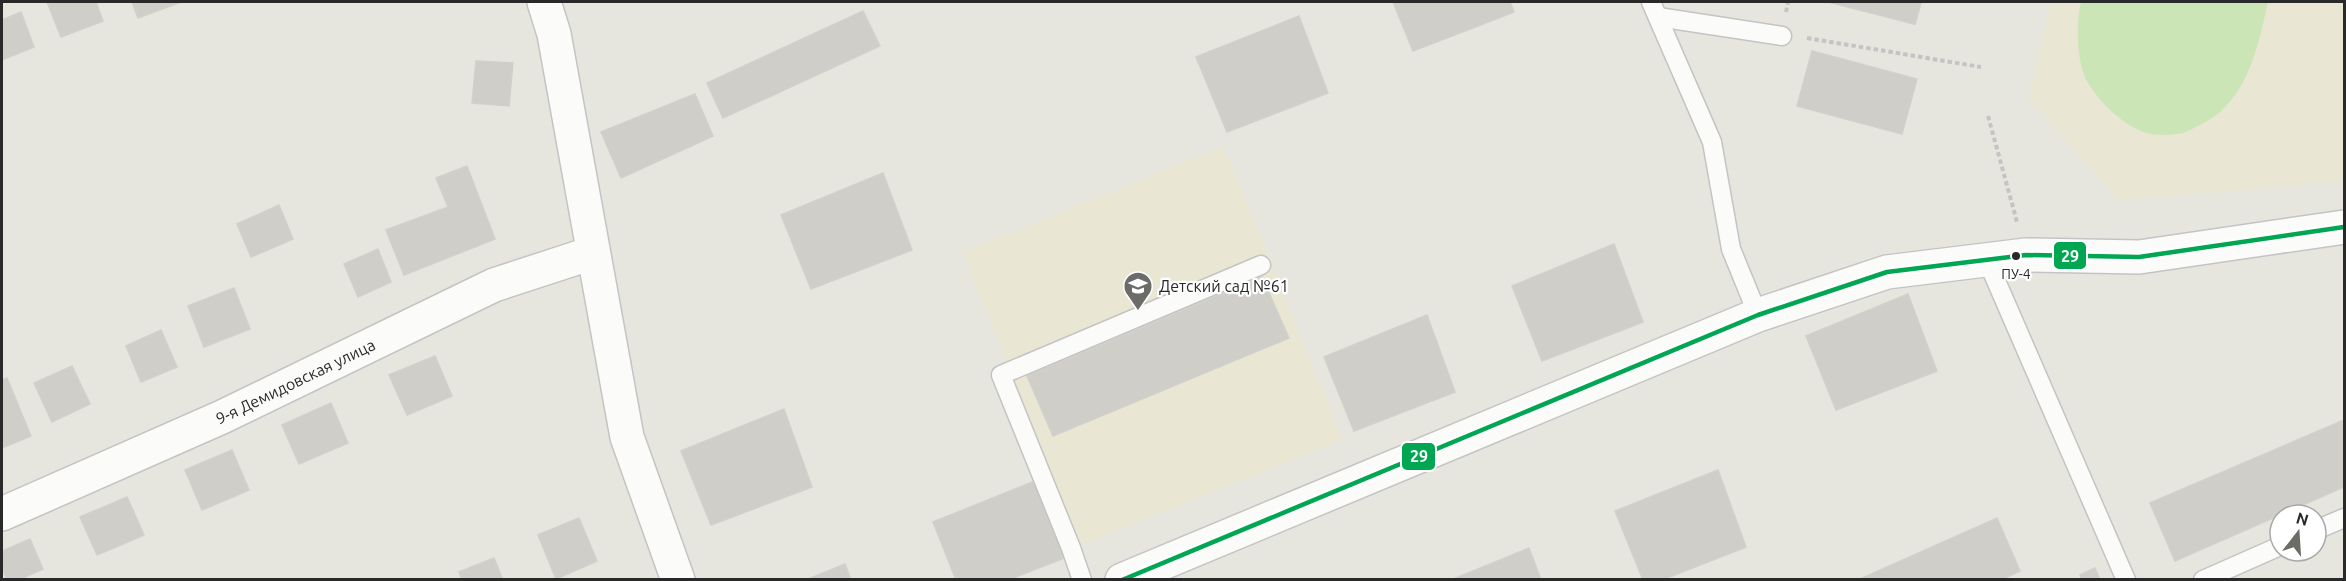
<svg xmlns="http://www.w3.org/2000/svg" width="2346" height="581" viewBox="0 0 2346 581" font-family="Ubuntu,sans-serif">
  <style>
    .education { fill: #e9e6d4 }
    .pitch { fill: #cce5b7 }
    .building { fill: #cfcec9; stroke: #d1d0ca; stroke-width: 1.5 }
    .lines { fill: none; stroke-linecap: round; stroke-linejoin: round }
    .service-casing { stroke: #c4c4c4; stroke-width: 21 }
    .minor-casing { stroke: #c4c4c4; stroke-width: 36 }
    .path { stroke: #c4c4c3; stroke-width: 4; stroke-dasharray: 4.5 3; stroke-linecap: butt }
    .service { stroke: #fbfbfa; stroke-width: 18 }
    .minor { stroke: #fbfbfa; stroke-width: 33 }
    .bus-1-casing { stroke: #fff; stroke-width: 9 }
    .bus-1 { stroke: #00a651; stroke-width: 4.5 }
    .bus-dot { fill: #292929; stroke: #fff; stroke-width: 2 }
    .labels { text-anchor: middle; stroke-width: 4.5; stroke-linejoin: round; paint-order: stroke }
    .bus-label { font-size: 14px; fill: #292929; stroke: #fff }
    .poi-label { font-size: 16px; fill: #292929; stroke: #fff; text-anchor: start }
    .street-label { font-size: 16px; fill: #292929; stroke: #fff }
    .line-badge { stroke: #fff; stroke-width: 2 }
    .badge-label { font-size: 16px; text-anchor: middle; font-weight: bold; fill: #fff }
  </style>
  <rect width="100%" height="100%" fill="#e6e5de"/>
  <g class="education">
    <path d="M2051 2H2344V181L2120 201 2028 98Z"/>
    <path d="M1224 146 1343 440 1081 545 962 252Z"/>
  </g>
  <path class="pitch" d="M2081 2H2268C2259 41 2251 85 2219 113 2213 118 2190 131 2183 133 2174 135 2154 136 2146 133 2123 125 2101 104 2088 83 2076 63 2076 23 2081 2Z"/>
  <g class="building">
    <path d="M47 2H96L103 21 61 37Z"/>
    <path d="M132 2H181L138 18Z"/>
    <path d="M1393 2H1510L1514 12 1413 51Z"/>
    <path d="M1829 2H1921L1915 24Z"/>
    <path d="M1829 2H1921L1915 24Z"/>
    <path d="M863 11 880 46 723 118 707 83Z"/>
    <path d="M21 12 34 47 2 60V20Z"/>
    <path d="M1299 16 1328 93 1227 132 1196 57Z"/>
    <path d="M1812 51 1917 79 1902 134 1797 106Z"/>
    <path d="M476 61 513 63 509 106 472 103Z"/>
    <path d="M695 94 713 136 621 178 601 132Z"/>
    <path d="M467 166 495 239 404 275 386 230 448 207 436 178Z"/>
    <path d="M883 173 912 250 811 289 781 215Z"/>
    <path d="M279 205 293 239 251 257 237 224Z"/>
    <path d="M1614 244 1643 322 1542 361 1512 286Z"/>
    <path d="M378 249 391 282 358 297 344 264Z"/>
    <path d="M1262 277 1289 338 1053 436 1027 376Z"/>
    <path d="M234 288 250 329 204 347 188 306Z"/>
    <path d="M1908 294 1937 371 1836 410 1806 336Z"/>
    <path d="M1427 315 1455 392 1354 431 1324 357Z"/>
    <path d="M161 330 177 367 141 382 126 346Z"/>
    <path d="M435 356 452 396 407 415 389 375Z"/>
    <path d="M72 366 90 404 52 422 34 383Z"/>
    <path d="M7 378 31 436 2 448V380Z"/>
    <path d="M331 403 348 443 299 464 282 425Z"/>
    <path d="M784 409 812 487 711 525 681 451Z"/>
    <path d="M2344 420V487L2175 561 2150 503Z"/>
    <path d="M232 450 249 490 202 510 185 470Z"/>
    <path d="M1718 470 1746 547 1662 580H1643L1615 511Z"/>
    <path d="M1035 481 1064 558 1008 580H956L933 522Z"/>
    <path d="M127 497 144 535 97 555 80 517Z"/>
    <path d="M579 518 597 561 556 579 538 535Z"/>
    <path d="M1997 518 2020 571 2000 580H1858Z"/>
    <path d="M30 539 43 569 18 580H7L2 567V551Z"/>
    <path d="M1529 548 1541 580H1451Z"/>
    <path d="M494 558 503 580H462L459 572Z"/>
    <path d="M845 564 851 580H806Z"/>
    <path d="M2095 568 2100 580H2082L2080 575Z"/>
  </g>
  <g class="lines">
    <g class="service-casing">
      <g id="service">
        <path d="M1651 2 1712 142 1731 249 1758 315"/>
        <path d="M1658 17 1782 36"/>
        <path d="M1987 260 2126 580"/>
        <path d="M2316 530 2344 518"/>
        <path d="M1082 580 1071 548 1001 375 1261 265"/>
        <path d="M2203 580 2280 546"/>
      </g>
    </g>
    <g class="minor-casing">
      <g id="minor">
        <path d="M544 2 554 34 627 437 678 580"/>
        <path id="s1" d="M2 514 222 417 494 285 592 253"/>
        <path d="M1122 580 1758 315 1887 272 2026 255 2139 257 2344 227"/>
      </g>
    </g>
    <g class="path">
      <path d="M1786 12 1788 2"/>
      <path d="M1807 38 1981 67"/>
      <path d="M1988 116 2017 222"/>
    </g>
    <use href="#service" class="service"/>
    <use href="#minor" class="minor"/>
    <g class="bus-1-casing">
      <path id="bus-1" d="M1122 580 1758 315 1887 272 2026 255 2139 257 2344 227"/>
    </g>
    <use href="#bus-1" class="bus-1"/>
  </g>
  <defs>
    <g id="school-pin" transform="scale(1.5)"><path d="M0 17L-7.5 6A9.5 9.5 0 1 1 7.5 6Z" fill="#6b6b68" stroke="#fff"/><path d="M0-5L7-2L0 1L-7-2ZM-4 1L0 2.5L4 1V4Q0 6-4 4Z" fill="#fff"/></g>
  </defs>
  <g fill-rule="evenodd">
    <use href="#school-pin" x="1138" y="286"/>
  </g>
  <circle class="bus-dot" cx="2016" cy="256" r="5"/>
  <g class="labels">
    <g class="bus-label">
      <text x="2016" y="279">ПУ-4</text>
    </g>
    <g class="poi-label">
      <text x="1159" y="292">Детский сад №61</text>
    </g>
    <g class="street-label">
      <text dy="6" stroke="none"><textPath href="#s1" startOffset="322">9-я Демидовская улица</textPath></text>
    </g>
  </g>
  <g class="line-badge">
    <rect x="2053" y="241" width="34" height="29" rx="6" fill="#00a651"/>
    <rect x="1401" y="442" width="35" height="29" rx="6" fill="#00a651"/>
  </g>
  <g class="badge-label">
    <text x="2070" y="262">29</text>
    <text x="1419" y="462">29</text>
  </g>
  <rect width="2346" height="581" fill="none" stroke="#292929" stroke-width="6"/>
  <g transform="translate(2298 533) rotate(17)"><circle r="28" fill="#ffffff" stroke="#a9a9a9" stroke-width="1.5"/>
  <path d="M0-4.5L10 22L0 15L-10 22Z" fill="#6b6b68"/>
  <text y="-9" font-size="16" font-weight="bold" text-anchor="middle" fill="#292929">N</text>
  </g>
</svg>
